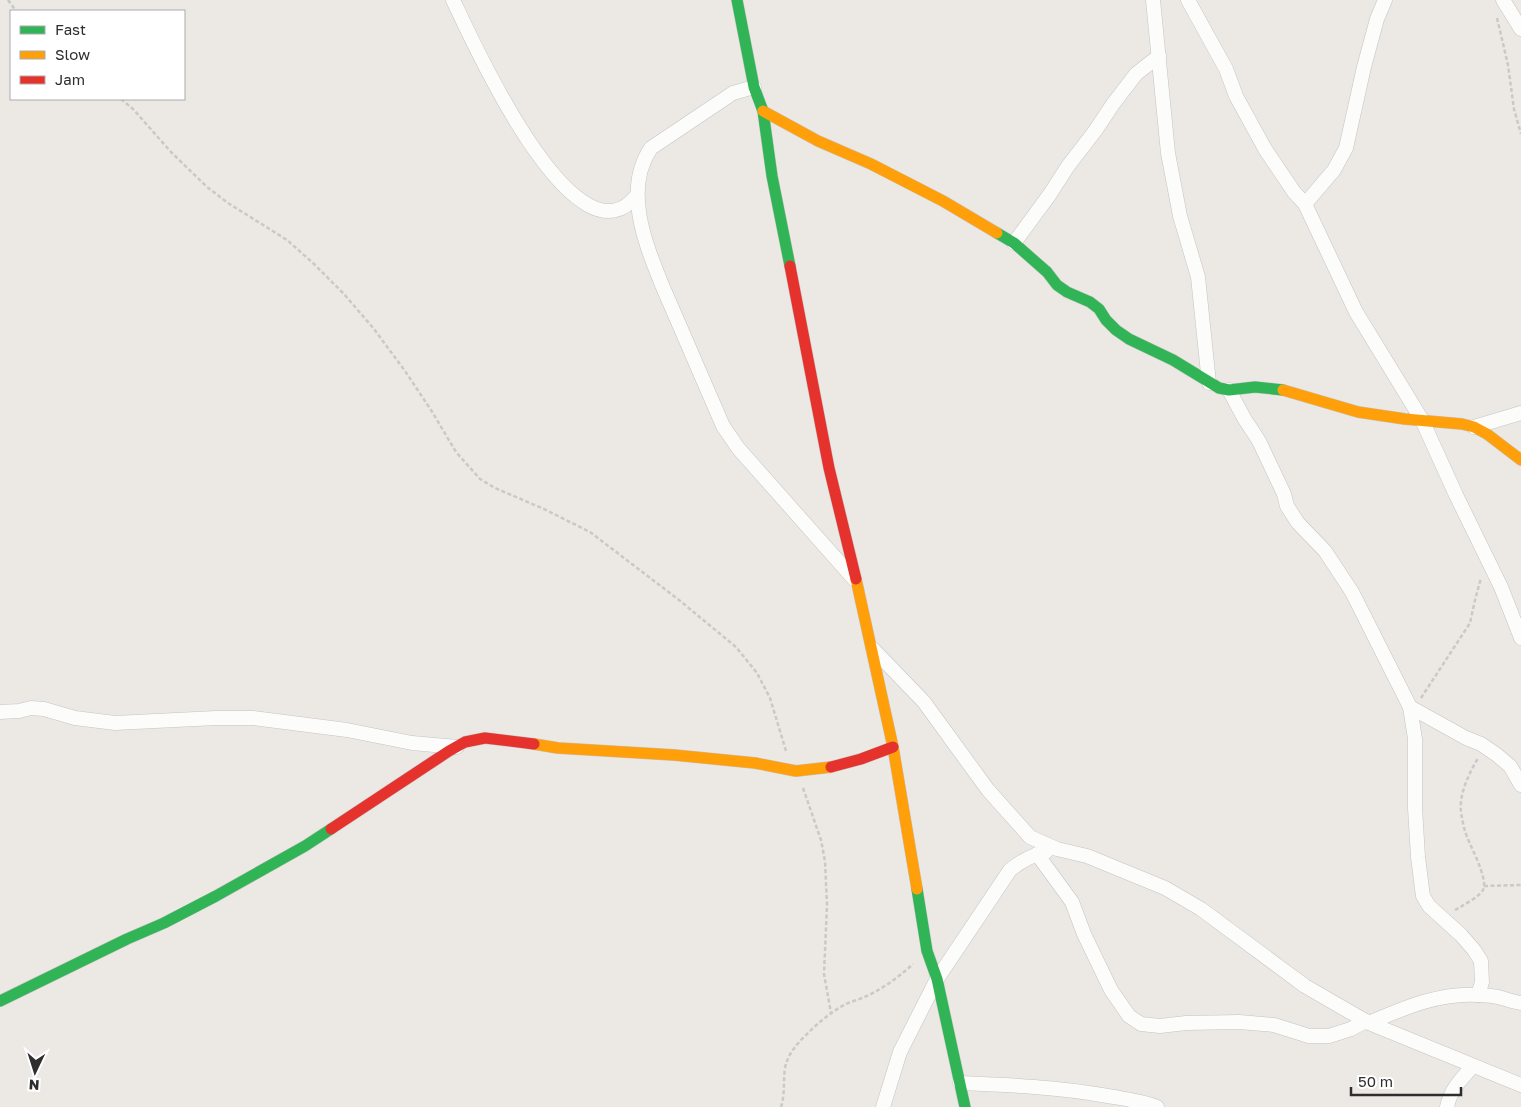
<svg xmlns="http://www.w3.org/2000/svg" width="1521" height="1107" viewBox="0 0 1521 1107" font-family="'Golos Text',sans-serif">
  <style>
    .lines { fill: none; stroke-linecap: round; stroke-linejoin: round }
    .street-casing { stroke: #c5c4c5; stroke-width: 15 }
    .fast-casing { stroke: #c5c4c5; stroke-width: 12 }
    .slow-casing { stroke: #c5c4c5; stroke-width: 12 }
    .jam-casing { stroke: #c5c4c5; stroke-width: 12 }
    .path { stroke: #c9c9c8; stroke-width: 2.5; stroke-dasharray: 4 2.5; stroke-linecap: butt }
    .street { stroke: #fcfcfb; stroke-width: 14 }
    .fast { stroke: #30b455; stroke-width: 11 }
    .slow { stroke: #ff9f0a; stroke-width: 11 }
    .jam { stroke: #e5322d; stroke-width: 11 }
  </style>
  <rect width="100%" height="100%" fill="#ece8e4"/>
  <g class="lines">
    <g class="street-casing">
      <g id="street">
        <path d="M453 0C471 38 576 274 637 195"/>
        <path d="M1153 0 1168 153 1180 216 1198 277 1209 383"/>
        <path d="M1188 0 1226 69 1236 96 1265 149 1294 192 1305 204 1356 312 1422 420 1456 495 1501 587 1521 638"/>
        <path d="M1503 0 1521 29"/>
        <path d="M754 87 733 93 651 148C623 189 645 243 662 285L723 426 738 448 854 579"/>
        <path d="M1305 204 1334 170 1346 148 1364 67 1377 19 1385 0"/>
        <path d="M1014 243 1050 194 1068 166 1095 131 1113 104 1136 74 1159 56"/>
        <path d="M1229 390 1244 418 1259 441 1284 494 1287 506 1298 523 1325 551 1352 592 1410 707 1415 739V808L1418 857 1422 889 1423 896 1429 906 1461 935 1474 950 1481 961 1482 982 1478 995"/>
        <path d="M1474 427 1521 413"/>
        <path d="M873 649 924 702 988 790 1030 837 1057 849 1087 856 1165 888 1201 909 1305 986 1369 1023 1521 1085"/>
        <path d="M1410 707 1466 738 1481 744 1497 755 1510 766 1521 785"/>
        <path d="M0 712 19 711 31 708 44 709 75 718 115 723 216 718H253L347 730 412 743 457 747"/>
        <path d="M1037 854 1072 902 1084 934 1111 990 1129 1016 1141 1024 1160 1026 1186 1023 1239 1022 1274 1025 1309 1036H1329L1351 1029 1366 1021"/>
        <path d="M1369 1023C1404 1008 1440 992 1479 995 1485 995 1492 996 1498 997 1506 999 1513 1002 1521 1003"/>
        <path d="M960 1083C1009 1085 1059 1087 1108 1096 1124 1099 1142 1101 1157 1107"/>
        <path d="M883 1107 900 1052 937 979 1010 870C1021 861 1032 855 1046 852"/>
        <path d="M1447 1107C1450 1090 1462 1078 1473 1066"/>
      </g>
    </g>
    <g class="fast-casing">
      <g id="fast">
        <path d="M737 0 754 87 763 111 772 176 790 266"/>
        <path d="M997 233 1014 243 1047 272 1057 285 1067 292 1090 302 1099 309 1106 320 1116 330 1129 339 1173 360 1219 388 1229 390 1255 387 1283 390"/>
        <path d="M917 889 927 951 937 979 965 1107"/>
        <path d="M0 1001 127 939 164 923 216 896 305 846 331 829"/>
      </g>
    </g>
    <g class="slow-casing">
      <g id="slow">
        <path d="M763 111 818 141 871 164 943 201 997 233"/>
        <path d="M1283 390 1358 412 1405 419 1462 424 1474 427 1487 434 1521 460"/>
        <path d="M856 579 893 747 917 889"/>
        <path d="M534 744 558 748 674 755 755 763 796 771 831 767"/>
      </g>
    </g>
    <g class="jam-casing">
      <g id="jam">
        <path d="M790 266 829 468 856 579"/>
        <path d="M831 767 861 759 893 747"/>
        <path d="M331 829 449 751 465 742 485 738 534 744"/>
      </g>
    </g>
    <g class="path">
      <path d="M8 0 16 11"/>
      <path d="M1497 18 1508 65 1514 109 1521 134"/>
      <path d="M121 99 133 109 171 152 207 187 228 203 287 240 313 263 344 294 374 329 405 371 431 410 456 452 480 479 495 488 544 509 590 532 679 600 736 647 757 673 770 698 786 751"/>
      <path d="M1421 698 1470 623 1475 600 1481 578"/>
      <path d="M803 788 821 840 825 861 827 905 824 974 831 1013"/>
      <path d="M1484 886 1521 885"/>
      <path d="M1455 910C1462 906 1479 897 1483 890 1489 878 1468 843 1465 831 1463 825 1462 818 1461 812 1459 793 1469 774 1478 758"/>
      <path d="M781 1107C786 1092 782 1072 787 1061 791 1050 799 1042 807 1034 818 1023 830 1013 844 1005 852 1001 861 999 869 995 885 987 900 976 913 964"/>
    </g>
    <use href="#street" class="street"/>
    <use href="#fast" class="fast"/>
    <use href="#slow" class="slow"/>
    <use href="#jam" class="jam"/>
  </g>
  <rect x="10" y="10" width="175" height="90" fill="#ffffff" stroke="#ababab"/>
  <rect x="20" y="26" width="25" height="8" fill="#30b455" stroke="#ababab"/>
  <text x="55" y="35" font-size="15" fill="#2e2e2e">Fast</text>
  <rect x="20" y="51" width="25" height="8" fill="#ff9f0a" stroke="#ababab"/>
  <text x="55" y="60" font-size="15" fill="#2e2e2e">Slow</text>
  <rect x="20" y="76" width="25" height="8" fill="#e5322d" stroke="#ababab"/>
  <text x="55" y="85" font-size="15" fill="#2e2e2e">Jam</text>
  <g transform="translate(35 1072) rotate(184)" stroke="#ffffff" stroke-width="4" paint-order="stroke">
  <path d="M0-4L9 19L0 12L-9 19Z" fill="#2e2e2e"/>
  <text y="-8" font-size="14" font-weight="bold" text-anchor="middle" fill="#2e2e2e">N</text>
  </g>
  <path d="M1351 1087v8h110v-8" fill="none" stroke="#2e2e2e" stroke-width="2.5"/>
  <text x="1358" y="1087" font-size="15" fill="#2e2e2e" stroke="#ffffff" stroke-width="4" paint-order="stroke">50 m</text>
</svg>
